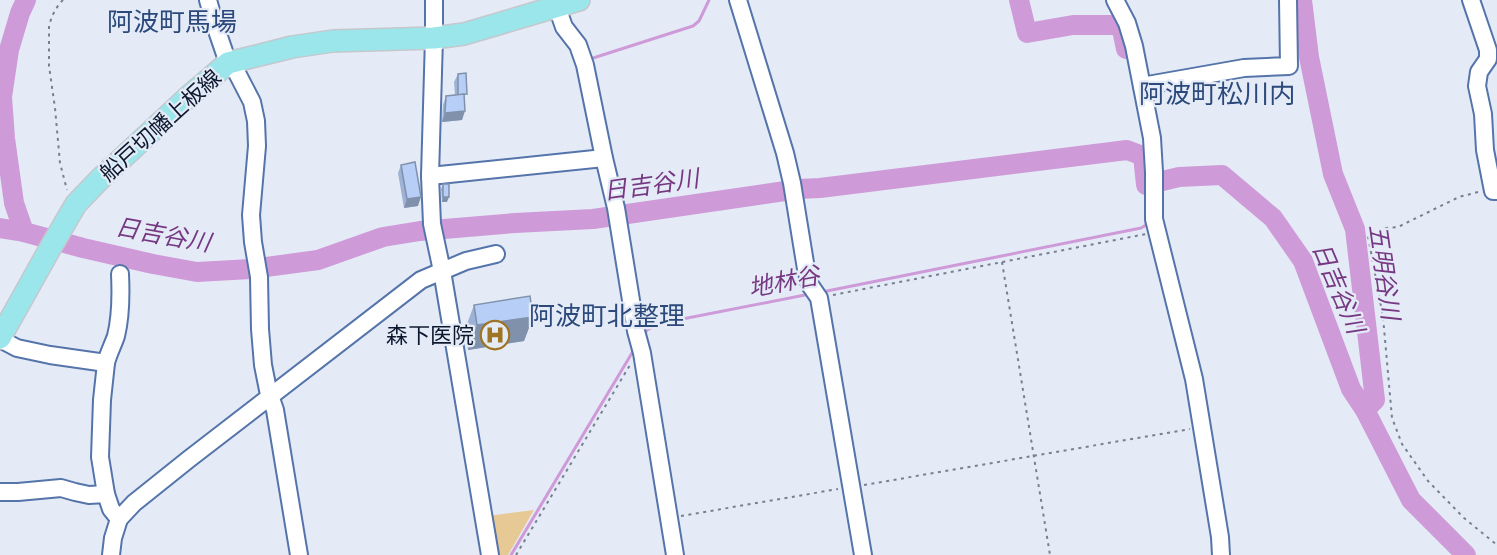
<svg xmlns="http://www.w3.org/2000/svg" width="1497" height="555" viewBox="0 0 1497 555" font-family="Commissioner,'Noto Sans JP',sans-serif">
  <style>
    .green { fill: #e7c996 }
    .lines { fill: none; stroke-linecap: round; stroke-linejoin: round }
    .stream { stroke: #ce9bd8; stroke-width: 3 }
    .river { stroke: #ce9bd8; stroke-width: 20 }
    .minor-casing { stroke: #5574aa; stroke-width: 20 }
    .major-casing { stroke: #c5c8cd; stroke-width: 24 }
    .path { stroke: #768091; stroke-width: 2; stroke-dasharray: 3 4.5; stroke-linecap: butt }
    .minor { stroke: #fff; stroke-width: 16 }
    .major { stroke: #9be6ea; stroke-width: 21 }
    .wall { fill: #9db2d4 }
    .shaded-wall { fill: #8091ac }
    .building { fill: #b7cff6; stroke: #8091ac; stroke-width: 1.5 }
    .labels { text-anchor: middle; stroke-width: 4.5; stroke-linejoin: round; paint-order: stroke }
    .street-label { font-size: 22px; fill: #0c182e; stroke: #e4ebf7 }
    .poi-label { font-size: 22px; fill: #0c182e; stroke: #e4ebf7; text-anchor: end }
    .water-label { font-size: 24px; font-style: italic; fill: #763882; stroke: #e4ebf7 }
    .quarter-label { font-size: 26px; fill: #2c497b; stroke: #e4ebf7 }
  </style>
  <rect width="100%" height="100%" fill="#e4ebf7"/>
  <path class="green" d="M534 510 508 555H493L487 516Z"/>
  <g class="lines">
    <g class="stream">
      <path d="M590 59 693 26 699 21 709 0"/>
      <path d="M822 292 1141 228 1146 225V221"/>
      <path d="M644 335 647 330 662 323 810 294"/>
      <path d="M511 555 635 348"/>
    </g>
    <g class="river">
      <path d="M1019 0 1027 33 1073 25H1121L1126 49"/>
      <path d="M1302 0 1309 57 1333 174 1355 229 1375 400 1365 410"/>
      <path d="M0 228 24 232 83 248 153 264 197 272 251 269 318 260 383 237 420 231 515 223 593 219 799 189 820 188 1127 150 1143 156 1146 185 1179 177 1222 175 1273 218 1303 261 1351 389 1365 410 1411 500 1466 555"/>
      <path d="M24 232 14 203 5 138 2 97 9 50 20 13 26 0"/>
    </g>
    <g class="minor-casing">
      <g id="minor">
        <path d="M208 0 215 25 228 63 237 73 252 102 256 121 257 146 251 215 253 242 259 277 260 329 263 365 268 390 275 410 299 555"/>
        <path d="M434 0V38L430 176 432 224 442 271 490 555"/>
        <path d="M738 0 785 153 792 183 806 269 810 285 819 298 863 555"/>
        <path d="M1115 0 1127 23 1134 46 1152 138 1154 172V219L1194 379 1220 537 1221 555"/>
        <path d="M1471 0 1488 50V59L1479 72 1477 86 1483 114 1485 150 1493 191H1497"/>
        <path d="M557 7 564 27 578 45 585 65 604 158 616 208 636 331 642 353 675 555"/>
        <path d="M1142 86 1244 68 1289 66 1288 0"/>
        <path d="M430 176 604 158"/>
        <path d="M0 339 17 348 50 355 106 363C108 354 113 345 116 336 121 316 121 295 120 274"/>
        <path d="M106 363 102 400 100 457 106 494 111 509 119 519"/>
        <path d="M0 492H18L61 488 75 492 89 495 106 494"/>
        <path d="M111 555 113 538 119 519 134 503 189 459 421 280 466 261 496 254"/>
      </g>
    </g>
    <g class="major-casing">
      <path id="major" d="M0 338 52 245 76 204 100 179 187 98 228 63 292 47 333 41 434 38 464 34 579 0"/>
    </g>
    <g class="path">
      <path d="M63 0 59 4 52 16 49 26V66L55 108 60 163 67 190"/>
      <path d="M1478 192 1459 197 1398 227 1384 228 1368 236 1383 317 1392 418 1402 444 1428 481 1464 518 1497 545"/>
      <path d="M1002 262 1050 555"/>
      <path d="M833 295 1146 234"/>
      <path d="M864 485 1190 429"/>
      <path d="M681 516 838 489"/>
      <path d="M516 555 630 365"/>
    </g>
    <use href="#minor" class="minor"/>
    <use href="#major" class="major"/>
  </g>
  <g class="wall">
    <path d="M458 74 465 101 462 120 442 122 443 105 446 96 455 95 454 82Z"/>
    <path d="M401 165 418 206 404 208 398 173Z"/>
    <path d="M443 184 447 202H442L441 189Z"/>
    <path d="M474 305 533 317 524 341 468 350 465 329Z"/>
  </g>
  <g class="shaded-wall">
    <path d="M465 111 462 120 442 122 445 113Z"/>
    <path d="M421 197 418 206 404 208 407 199Z"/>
    <path d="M443 197H449L447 202H442Z"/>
    <path d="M533 317 524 341 468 350 477 325Z"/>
  </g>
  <g class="building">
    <path d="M466 73 467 94 458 95V74Z"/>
    <path d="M464 94 465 111 445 113 446 96Z"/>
    <path d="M415 162 421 197 407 199 401 165Z"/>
    <rect x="443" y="184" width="6" height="13"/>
    <path d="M530 296 533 317 477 325 474 305Z"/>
  </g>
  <defs>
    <g id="hospital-ring" transform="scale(1.5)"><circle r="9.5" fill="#e4ebf7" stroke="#9e7523" stroke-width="1.5"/><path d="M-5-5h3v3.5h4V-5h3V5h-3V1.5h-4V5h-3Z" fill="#9e7523"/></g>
  </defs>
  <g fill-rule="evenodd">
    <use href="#hospital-ring" x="495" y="335"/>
  </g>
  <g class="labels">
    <g class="street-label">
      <text transform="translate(160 125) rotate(-42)" y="8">船戸切幡上板線</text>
    </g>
    <g class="poi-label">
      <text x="474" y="343">森下医院</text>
    </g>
    <g class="water-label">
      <text transform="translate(651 185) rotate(-8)" y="8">日吉谷川</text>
      <text transform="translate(163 235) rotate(10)" y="8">日吉谷川</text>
      <text transform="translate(1384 272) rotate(82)" y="8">五明谷川</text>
      <text transform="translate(784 282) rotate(-11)" y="8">地林谷</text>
      <text transform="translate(1338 288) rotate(67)" y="8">日吉谷川</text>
    </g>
    <g class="quarter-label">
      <text x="172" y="31">阿波町馬場</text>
      <text x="1217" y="103">阿波町松川内</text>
      <text x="607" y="325">阿波町北整理</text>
    </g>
  </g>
</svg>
